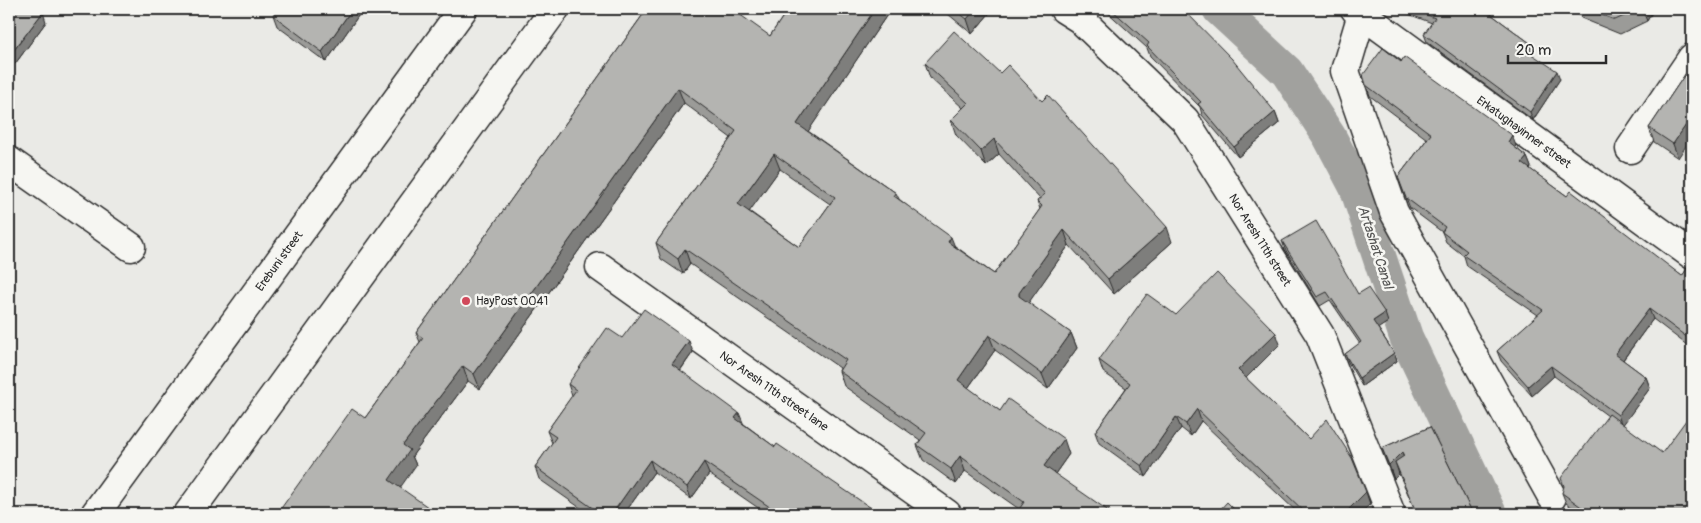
<svg xmlns="http://www.w3.org/2000/svg" width="1701" height="523" viewBox="0 0 1701 523" font-family="Pangolin,sans-serif">
  <style>
    .lines { fill: none; stroke-linecap: round; stroke-linejoin: round }
    .canal { stroke: #a1a19e; stroke-width: 34 }
    .minor-casing { stroke: #2b2b2b; stroke-width: 31 }
    .major-casing { stroke: #2b2b2b; stroke-width: 31 }
    .minor { stroke: #f6f6f2; stroke-width: 28 }
    .major { stroke: #f6f6f2; stroke-width: 28 }
    .wall { fill: #9b9b98; stroke: #2b2b2b; fill-rule: evenodd }
    .shaded-wall { fill: #7e7e7c; stroke: #2b2b2b }
    .building { fill: #b4b4b1; stroke: #2b2b2b; fill-rule: evenodd }
    .poi-dot { fill: #d1495b; stroke: #f6f6f2; stroke-width: 2 }
    .labels { text-anchor: middle; stroke-width: 5; stroke-linejoin: round; paint-order: stroke }
    .street-label { font-size: 12px; fill: #2b2b2b; stroke: #f6f6f2 }
    .poi-label { font-size: 12px; fill: #2b2b2b; stroke: #f6f6f2; text-anchor: start }
    .water-label { font-size: 14px; font-style: italic; fill: #545453; stroke: #f6f6f2 }
  </style>
  <rect width="100%" height="100%" fill="#eaeae6"/>
  <filter id="ink" filterUnits="userSpaceOnUse"><feTurbulence type="fractalNoise" baseFrequency=".02" numOctaves="2"/><feDisplacementMap in="SourceGraphic" scale="10" xChannelSelector="R" yChannelSelector="G"/><feConvolveMatrix kernelMatrix="1 2 1 2 8 2 1 2 1" color-interpolation-filters="sRGB"/></filter>
  <g filter="url(#ink)">
    <g class="lines">
      <path class="canal" d="M1219 9 1287 72 1329 136 1356 187 1406 337 1490 514"/>
      <g class="minor-casing">
        <g id="minor">
          <path d="M1064 9 1080 19 1185 120 1320 335 1391 514"/>
          <path d="M1355 9 1692 255"/>
          <path d="M1362 14 1345 71 1394 212 1552 497"/>
          <path d="M1630 149 1692 58"/>
          <path d="M9 161 131 247"/>
          <path d="M600 267 947 514"/>
        </g>
      </g>
      <g class="major-casing">
        <g id="major">
          <path d="M95 514 463 9"/>
          <path d="M188 514 555 9"/>
        </g>
      </g>
      <use href="#minor" class="minor"/>
      <use href="#major" class="major"/>
    </g>
    <g class="wall">
      <path d="M9 9 46 22 15 64 9 59Z"/>
      <path d="M278 9H363L326 62 277 26 273 15Z"/>
      <path d="M647 9 770 36 788 9H891L808 131 896 193 899 199 955 246 994 274 1040 209 1037 201 1040 199 999 154 986 166 956 135 951 120 963 108 930 78 925 63 1172 242 1114 294 1069 245 1028 303 1071 333 1077 348 1048 389 995 350 968 388 1000 411 1069 454 1055 474 1019 509 965 471 956 484 923 460 917 445 920 440 844 386 839 371 840 368 690 264 683 274 661 259 656 243 731 138 684 103 480 389 468 381 412 456 416 465 277 514 365 418 420 342 416 333ZM780 169 830 204 799 247 749 211Z"/>
      <path d="M942 9H993L972 34Z"/>
      <path d="M1104 9H1183L1275 112 1279 123 1238 157 1202 115 1200 107 1150 56 1147 48Z"/>
      <path d="M1395 9H1484L1530 43 1532 50 1531 54 1560 79 1533 120 1427 42 1424 34 1432 23Z"/>
      <path d="M1577 9H1654L1647 21 1620 34 1581 18Z"/>
      <path d="M1692 64 1678 158 1654 142 1649 128Z"/>
      <path d="M1363 75 1516 146 1515 147 1527 157 1531 167 1530 169 1567 196 1682 276 1692 262V349L1653 319 1623 360 1646 377 1650 388 1623 424 1692 514H1581L1566 503 1562 493 1608 416 1554 376 1532 396 1501 361 1497 351 1538 315 1467 266 1464 256 1446 242 1442 232 1410 208 1398 177 1427 139 1370 96Z"/>
      <path d="M1282 241 1358 294 1388 322 1378 328 1394 353 1397 361 1362 386 1348 362 1345 354 1360 344 1330 300 1320 306 1285 249Z"/>
      <path d="M1176 315 1280 344 1246 378 1309 439 1366 492 1370 504 1360 514H1299L1201 421 1191 436 1181 428 1146 477 1099 443 1095 432 1126 388 1103 372 1099 360Z"/>
      <path d="M622 338 693 352 680 371 744 424 775 447 880 514H767L709 474 691 499 654 472 624 514H589L539 479 535 467 552 443 547 431 572 396 568 384Z"/>
      <path d="M1692 355V375L1690 373 1687 363Z"/>
      <path d="M1430 427 1473 514 1416 512 1399 474 1394 479 1382 448Z"/>
    </g>
    <g class="shaded-wall">
      <path d="M352 9H363L326 62 322 52Z"/>
      <path d="M875 9H891L803 139 797 124Z"/>
      <path d="M975 9H993L972 34 967 19Z"/>
      <path d="M1642 9H1654L1647 21Z"/>
      <path d="M43 12 46 22 15 64 11 54Z"/>
      <path d="M1530 43 1532 50 1529 58 1527 51Z"/>
      <path d="M1557 71 1560 79 1533 120 1530 112Z"/>
      <path d="M678 88 684 103 480 389 474 374Z"/>
      <path d="M1275 112 1279 123 1238 157 1234 147Z"/>
      <path d="M1692 116V137L1678 158 1673 144Z"/>
      <path d="M1512 135 1516 146 1511 152 1508 142Z"/>
      <path d="M994 139 999 154 986 166 981 151Z"/>
      <path d="M774 154 780 169 744 219 738 204Z"/>
      <path d="M1527 157 1531 167 1526 174 1522 163Z"/>
      <path d="M1167 227 1172 242 1114 294 1108 279Z"/>
      <path d="M1064 230 1069 245 1025 308 1019 296V293Z"/>
      <path d="M951 237 957 252 948 242Z"/>
      <path d="M685 249 690 264 683 274 678 259Z"/>
      <path d="M1649 309 1653 319 1619 365 1615 354Z"/>
      <path d="M1385 313 1388 322 1376 330 1373 321Z"/>
      <path d="M1071 333 1077 348 1048 389 1042 374Z"/>
      <path d="M1276 333 1280 344 1242 382 1238 370Z"/>
      <path d="M989 335 995 350 963 395 958 380Z"/>
      <path d="M689 341 693 352 676 376 672 364Z"/>
      <path d="M1394 353 1397 361 1362 386 1359 378Z"/>
      <path d="M463 366 468 381 412 456 416 465 395 495 389 480 403 445Z"/>
      <path d="M1551 366 1554 376 1532 396 1528 386Z"/>
      <path d="M1646 377 1650 388 1622 426 1618 415Z"/>
      <path d="M1197 409 1201 421 1191 436 1186 424Z"/>
      <path d="M739 413 744 425 735 418Z"/>
      <path d="M1176 417 1181 428 1146 477 1142 466Z"/>
      <path d="M1064 439 1069 454 1050 481 1044 466Z"/>
      <path d="M1402 452 1407 466 1395 462 1399 474 1394 479 1389 465Z"/>
      <path d="M960 456 965 471 956 484 951 469Z"/>
      <path d="M650 460 654 472 624 514H612Z"/>
      <path d="M704 462 709 474 691 499 687 487Z"/>
      <path d="M1366 492 1370 504 1360 514H1344Z"/>
    </g>
    <g class="building">
      <path d="M9 9H39L43 12 11 54 9 52Z"/>
      <path d="M278 9H352L322 52 273 15Z"/>
      <path d="M647 9H732L770 36 788 9H875L797 124 896 193 894 196 951 237 948 242 994 274 1042 206 1037 201 1045 194 994 139 981 151 951 120 968 103 925 63 954 31 1000 73 1008 65 1042 101 1048 95 1167 227 1108 279 1064 230 1019 293V296L1071 333 1042 374 989 335 958 380 1000 411 1008 399 1064 439 1044 466 1113 514H1016L1024 502 960 456 951 469 917 445 926 433 839 371 846 360 685 249 678 259 656 243 736 131 678 88 474 374 463 366 403 445 410 450 389 480 438 514H277L352 409 365 418 423 338 416 333ZM774 154 835 197 799 247 738 204Z"/>
      <path d="M954 9H975L967 19Z"/>
      <path d="M1111 9H1183L1232 59 1275 112 1234 147 1198 104 1201 102 1147 46 1149 43Z"/>
      <path d="M1411 9H1484L1530 43 1527 51 1557 71 1530 112 1424 34 1435 18Z"/>
      <path d="M1586 9H1640L1615 20Z"/>
      <path d="M1383 48 1401 62 1404 57 1512 135 1508 142 1527 157 1522 163 1567 196 1571 191 1682 276 1692 262V341L1649 309 1615 354 1646 377 1618 415 1551 366 1528 386 1497 351 1543 310 1463 255 1467 251 1442 232 1445 227 1406 198 1398 177 1431 134 1366 85 1363 75Z"/>
      <path d="M1692 64V116L1673 144 1649 128Z"/>
      <path d="M1316 221 1358 294 1368 288 1385 313 1373 321 1394 353 1359 378 1345 354 1361 342 1327 292 1317 297 1282 241Z"/>
      <path d="M1217 273 1276 333 1238 370 1309 439 1327 419 1352 458 1366 492 1344 514H1307L1197 409 1186 424 1176 417 1142 466 1095 432 1130 383 1099 360 1147 294 1176 315Z"/>
      <path d="M644 309 689 341 672 364 739 413 735 418 775 447 777 444 880 514H780L704 462 687 487 650 460 612 514H601L535 467 556 437 547 431 576 390 568 384 607 328 622 338Z"/>
      <path d="M1692 355V367L1687 363Z"/>
      <path d="M1692 412V514H1591L1562 493 1564 486 1561 478 1609 414 1662 453Z"/>
      <path d="M1430 427 1473 514H1414L1416 512 1395 462 1404 456 1402 452 1389 465 1382 448Z"/>
      <path d="M1227 502 1239 514H1216Z"/>
    </g>
  </g>
  <circle class="poi-dot" cx="466" cy="301" r="5"/>
  <g class="labels">
    <g class="street-label">
      <text transform="translate(1524 132) rotate(36)" y="4">Erkatughayinner street</text>
      <text transform="translate(1260 240) rotate(58)" y="4">Nor Aresh 11th street</text>
      <text transform="translate(279 261) rotate(-54)" y="4">Erebuni street</text>
      <text transform="translate(774 391) rotate(35)" y="4">Nor Aresh 11th street lane</text>
    </g>
    <g class="poi-label">
      <text x="476" y="305">HayPost 0041</text>
    </g>
    <g class="water-label">
      <text transform="translate(1376 247) rotate(72)" y="5">Artashat Canal</text>
    </g>
  </g>
  <rect width="1701" height="523" fill="none" stroke="#f6f6f2" stroke-width="30"/>
  <rect x="15" y="15" width="1671" height="493" fill="none" stroke="#2b2b2b" stroke-width="2" filter="url(#ink)"/>
  <path d="M1508 55v8h98v-8" fill="none" stroke="#2b2b2b" stroke-width="2.5"/>
  <text x="1516" y="55" font-size="15" fill="#2b2b2b" stroke="#f6f6f2" stroke-width="4" paint-order="stroke">20 m</text>
</svg>
